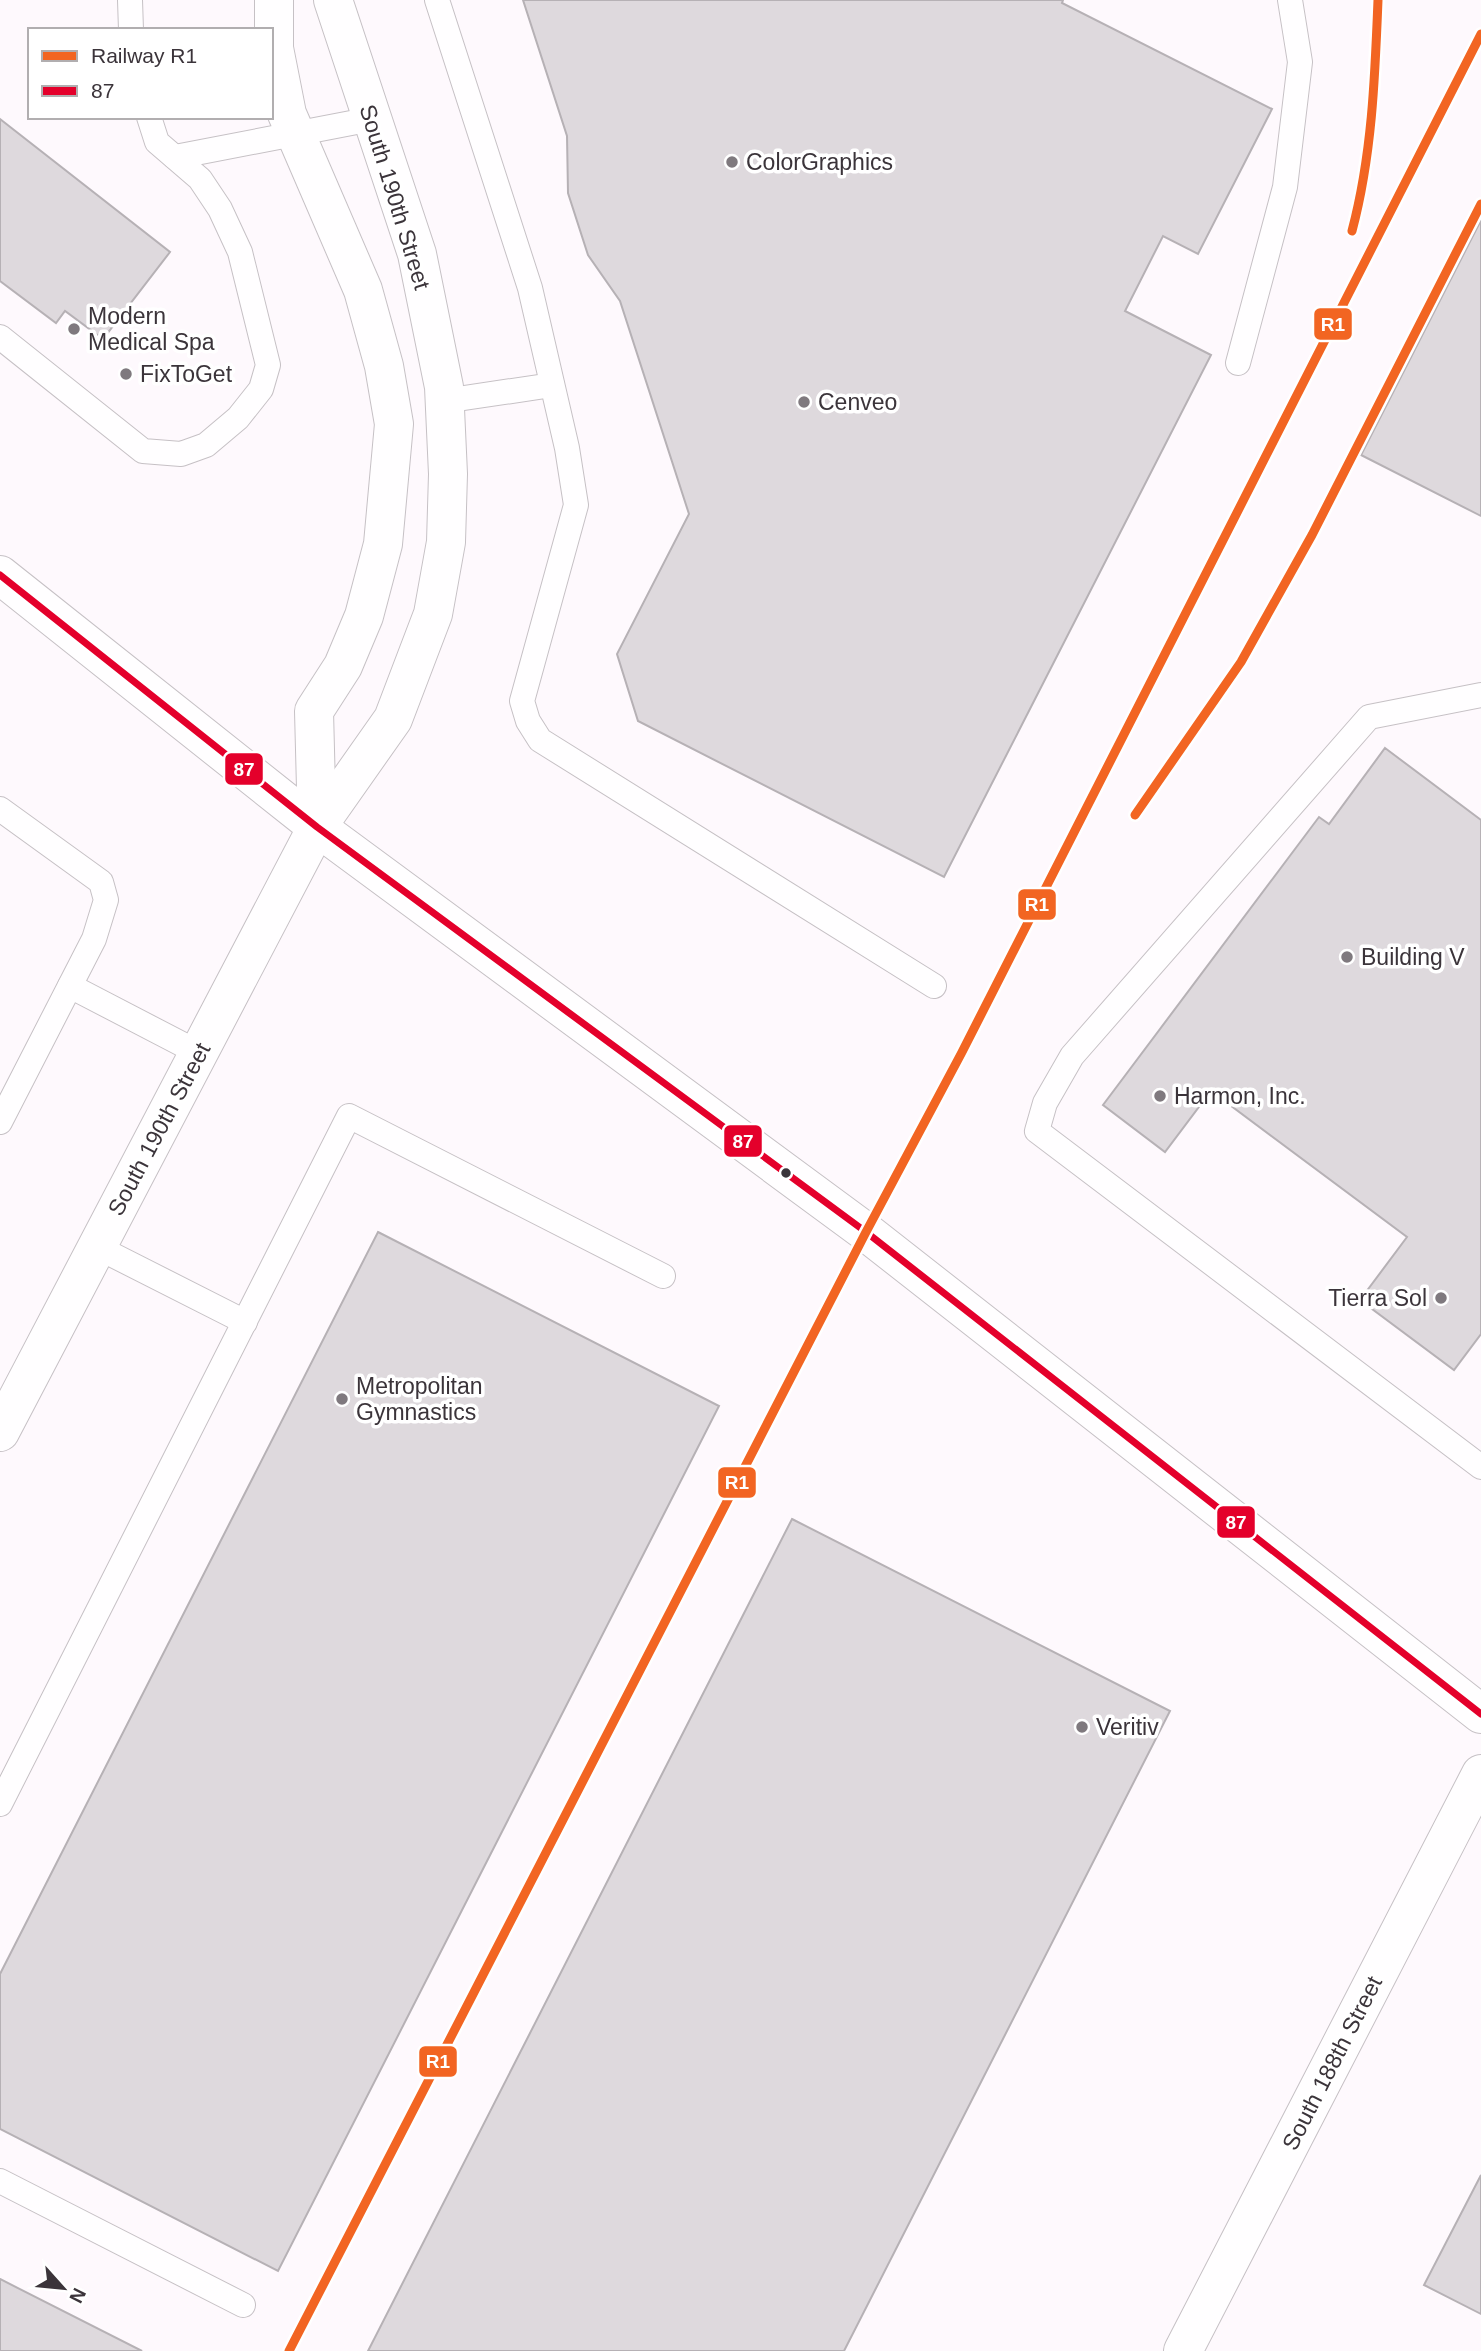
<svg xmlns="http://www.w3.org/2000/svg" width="1481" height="2351" viewBox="0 0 1481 2351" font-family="Arial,sans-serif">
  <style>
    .building { fill: #ded9dd; stroke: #b6b1b5; stroke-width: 2 }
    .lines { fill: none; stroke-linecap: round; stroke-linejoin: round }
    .lane-casing { stroke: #c6c1c5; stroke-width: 26 }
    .secondary-casing { stroke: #c6c1c5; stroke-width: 40 }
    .primary-casing { stroke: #c6c1c5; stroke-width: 40 }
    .lane { stroke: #fffeff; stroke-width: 24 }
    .secondary { stroke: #fffeff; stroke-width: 38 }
    .primary { stroke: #fffeff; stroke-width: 38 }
    .bus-1-casing { stroke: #fff; stroke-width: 12 }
    .bus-1 { stroke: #e4002b; stroke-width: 7 }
    .rail-1-casing { stroke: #fff; stroke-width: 14 }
    .rail-1 { stroke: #f26522; stroke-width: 9 }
    .poi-dot { fill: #7f797e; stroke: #fff; stroke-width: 2.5 }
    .bus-dot { fill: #3b343a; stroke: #fff; stroke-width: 2.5 }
    .labels { text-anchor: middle; stroke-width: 7; stroke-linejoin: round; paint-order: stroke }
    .poi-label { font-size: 23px; fill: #3b343a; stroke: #fff; text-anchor: start }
    .street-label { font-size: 23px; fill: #3b343a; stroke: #fff }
    .line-badge { stroke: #fff; stroke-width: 2.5 }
    .badge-label { font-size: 19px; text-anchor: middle; font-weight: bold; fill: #fff }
  </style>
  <rect width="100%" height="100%" fill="#fef9fd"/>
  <g class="building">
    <path d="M523 0H1063L1062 3 1272 109 1198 254 1163 236 1125 311 1211 355 944 877 638 721 617 654 689 514 620 301 588 255 568 193 567 136Z"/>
    <path d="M0 119 170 252 103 339 65 311 56 323 0 281Z"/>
    <path d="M1481 220V516L1361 455Z"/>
    <path d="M1385 748 1481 820V1334L1454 1370 1360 1300 1407 1237 1211 1091 1165 1152 1103 1105 1319 817 1329 824Z"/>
    <path d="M378 1232 719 1406 278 2271 0 2129V1974Z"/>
    <path d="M792 1519 1170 1711 844 2351H368Z"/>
    <path d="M1481 2175V2314L1424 2285Z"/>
    <path d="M0 2279 142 2351H0Z"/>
  </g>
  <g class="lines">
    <g class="lane-casing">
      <g id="lane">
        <path d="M130 0 131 30"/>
        <path d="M437 0 530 288 567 448 576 505 522 701 528 721 540 740 934 986"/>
        <path d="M175 157 372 119"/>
        <path d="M0 337 143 451 181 454 206 445 238 418 261 389 268 365 240 252 220 209 200 179 157 142 149 117"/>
        <path d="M1238 363 1285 187 1300 62 1290 0"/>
        <path d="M444 401 552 385"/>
        <path d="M1481 695 1369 717 1072 1056 1045 1103 1037 1131 1481 1467"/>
        <path d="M0 809 101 882 106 900 94 939 0 1122"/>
        <path d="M70 986 199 1053"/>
        <path d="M97 1247 245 1322"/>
        <path d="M0 1804 349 1116 663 1276"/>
        <path d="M0 2181 243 2305"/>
      </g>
    </g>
    <g class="secondary-casing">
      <g id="secondary">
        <path d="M274 0V48L287 114 363 290 384 366 394 424 383 544 364 616 343 666 314 711 317 827"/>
        <path d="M0 1432 317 827 393 719 433 614 446 542 448 474 444 387 417 254 333 0"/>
        <path d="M1183 2351 1481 1774"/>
      </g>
    </g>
    <g class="primary-casing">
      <path id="primary" d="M0 575 317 827 866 1232 1481 1714"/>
    </g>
    <use href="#lane" class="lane"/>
    <use href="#secondary" class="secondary"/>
    <use href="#primary" class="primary"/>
    <g class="bus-1-casing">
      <path id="bus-1" d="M0 575 317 827 866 1232 1481 1714"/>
    </g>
    <use href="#bus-1" class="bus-1"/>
    <g class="rail-1-casing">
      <g id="rail-1">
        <path d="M1352 231C1372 156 1375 77 1378 0"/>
        <path d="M1135 815 1241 662 1312 535 1481 204"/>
        <path d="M289 2351 866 1232 961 1054 1481 34"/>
      </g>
    </g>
    <use href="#rail-1" class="rail-1"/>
  </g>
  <g class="poi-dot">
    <circle cx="732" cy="162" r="7"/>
    <circle cx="74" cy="329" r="7"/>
    <circle cx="126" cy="374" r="7"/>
    <circle cx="804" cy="402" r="7"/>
    <circle cx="1347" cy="957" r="7"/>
    <circle cx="1160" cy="1096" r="7"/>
    <circle cx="1441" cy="1298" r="7"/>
    <circle cx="342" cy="1399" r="7"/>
    <circle cx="1082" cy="1727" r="7"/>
  </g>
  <circle class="bus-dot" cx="786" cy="1173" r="6"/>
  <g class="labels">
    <g class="poi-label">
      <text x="746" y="170">ColorGraphics</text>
      <text x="88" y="324">Modern<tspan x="88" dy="26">Medical Spa</tspan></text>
      <text x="140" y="382">FixToGet</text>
      <text x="818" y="410">Cenveo</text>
      <text x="1361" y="965">Building V</text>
      <text x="1174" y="1104">Harmon, Inc.</text>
      <text x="1427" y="1306" text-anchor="end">Tierra Sol</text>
      <text x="356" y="1394">Metropolitan<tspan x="356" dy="26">Gymnastics</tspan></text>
      <text x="1096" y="1735">Veritiv</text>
    </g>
    <g class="street-label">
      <text transform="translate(395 197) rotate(73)" y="8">South 190th Street</text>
      <text transform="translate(159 1129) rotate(-62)" y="8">South 190th Street</text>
      <text transform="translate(1332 2063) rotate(-63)" y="8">South 188th Street</text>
    </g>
  </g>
  <g class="line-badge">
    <rect x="1313" y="307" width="40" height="34" rx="7" fill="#f26522"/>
    <rect x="224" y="752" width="40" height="34" rx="7" fill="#e4002b"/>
    <rect x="1017" y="888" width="40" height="33" rx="7" fill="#f26522"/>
    <rect x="723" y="1124" width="40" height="34" rx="7" fill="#e4002b"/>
    <rect x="717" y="1466" width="40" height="33" rx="7" fill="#f26522"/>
    <rect x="1216" y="1505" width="40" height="34" rx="7" fill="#e4002b"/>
    <rect x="418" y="2045" width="40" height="33" rx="7" fill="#f26522"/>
  </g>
  <g class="badge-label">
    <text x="1333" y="331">R1</text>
    <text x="244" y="776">87</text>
    <text x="1037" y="911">R1</text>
    <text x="743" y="1148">87</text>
    <text x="737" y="1489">R1</text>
    <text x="1236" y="1529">87</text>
    <text x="438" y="2068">R1</text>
  </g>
  <rect x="28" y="28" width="245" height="91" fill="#ffffff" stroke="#b1aeb0" stroke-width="2"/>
  <rect x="42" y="51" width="35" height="10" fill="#f26522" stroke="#b1aeb0" stroke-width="2"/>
  <text x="91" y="63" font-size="21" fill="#3b343a">Railway R1</text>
  <rect x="42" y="86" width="35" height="10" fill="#e4002b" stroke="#b1aeb0" stroke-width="2"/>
  <text x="91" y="98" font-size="21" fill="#3b343a">87</text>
  <g transform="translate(63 2288) rotate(117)" stroke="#ffffff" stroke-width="5" paint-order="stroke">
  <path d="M0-5L12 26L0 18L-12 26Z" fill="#3b343a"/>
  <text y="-10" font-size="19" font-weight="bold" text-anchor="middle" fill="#3b343a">N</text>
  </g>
</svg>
